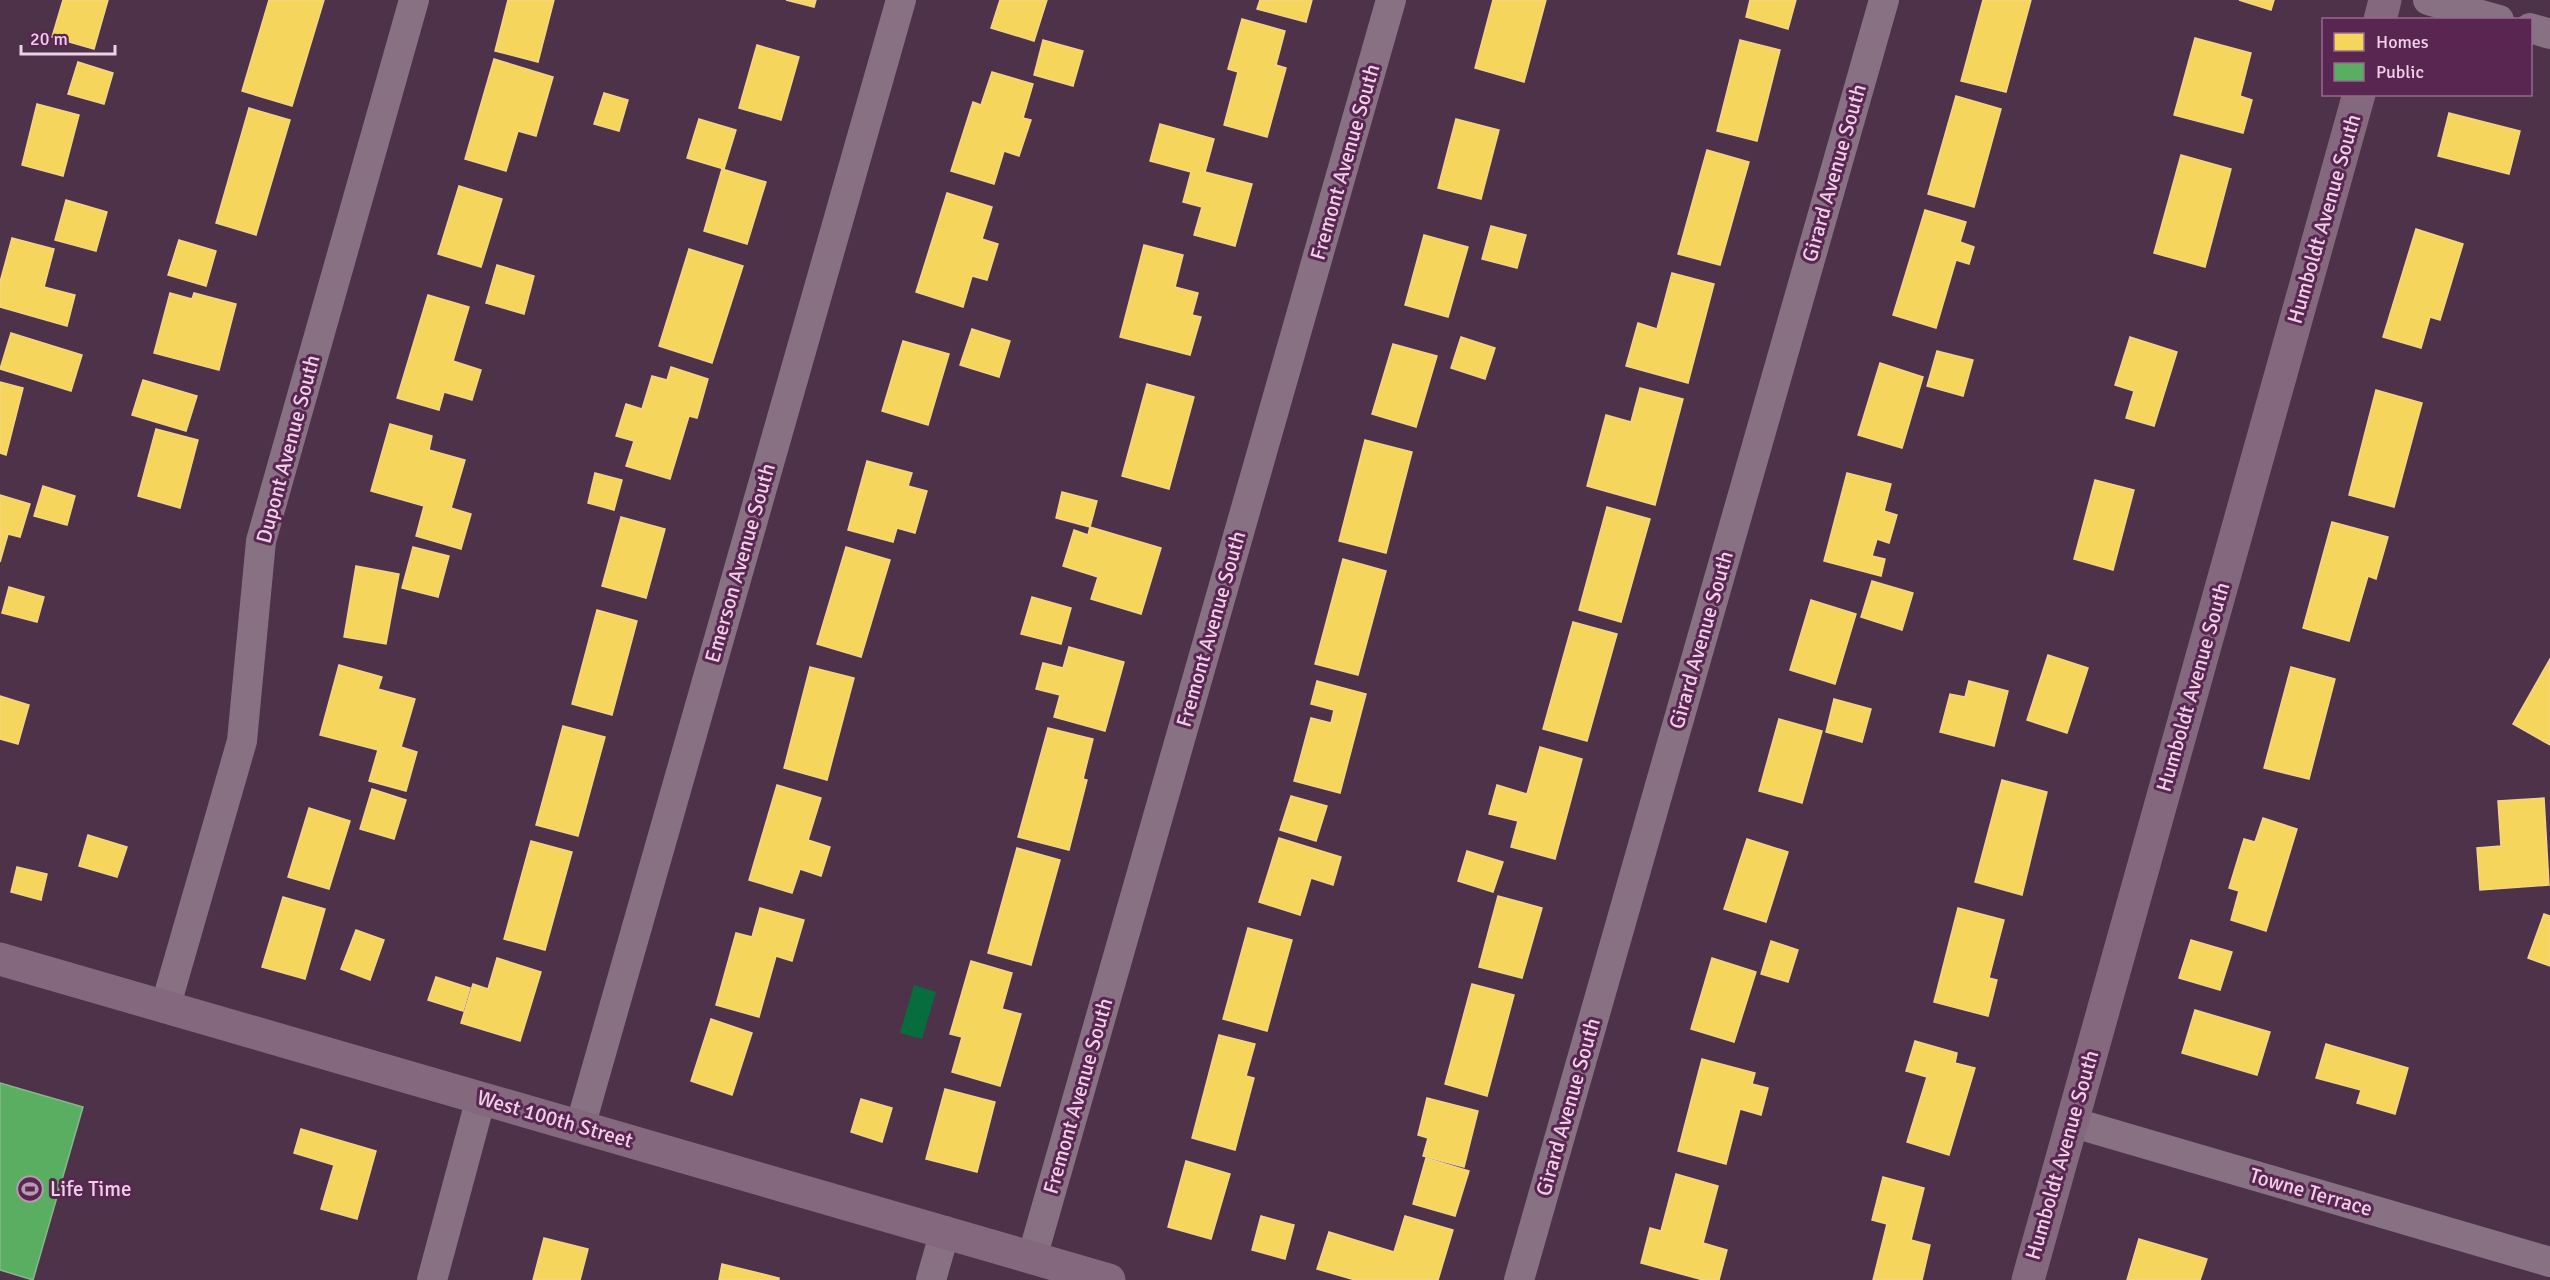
<svg xmlns="http://www.w3.org/2000/svg" width="2550" height="1280" viewBox="0 0 2550 1280" font-family="Signika,sans-serif">
  <style>
    .water { fill: #076d3f }
    .homes { fill: #f6d55c; stroke: #f4d486; stroke-width: 1.5 }
    .public { fill: #5aae61; stroke: #87b88a; stroke-width: 1.5 }
    .lines { fill: none; stroke-linecap: round; stroke-linejoin: round }
    .street { stroke: #877183; stroke-width: 30 }
    .secondary { stroke: #83687e; stroke-width: 33 }
    .labels { text-anchor: middle; stroke-width: 6; stroke-linejoin: round; paint-order: stroke }
    .street-label { font-size: 21px; fill: #f0d0e9; stroke: #592651 }
    .poi-label { font-size: 21px; fill: #f0d0e9; stroke: #592651; text-anchor: start }
  </style>
  <rect width="100%" height="100%" fill="#4d3249"/>
  <path class="water" d="M914 985 936 992 922 1039 900 1033Z"/>
  <g class="homes">
    <path d="M63 0H108L94 49 52 37Z"/>
    <path d="M269 0H324L292 106 242 91Z"/>
    <path d="M508 0H554L538 62 495 51Z"/>
    <path d="M786 0H816L814 7Z"/>
    <path d="M1000 0H1047L1034 41 991 28Z"/>
    <path d="M1260 0H1312L1306 22 1257 9Z"/>
    <path d="M1493 0H1546L1524 82 1475 68Z"/>
    <path d="M1750 0H1796L1788 29 1746 17Z"/>
    <path d="M1983 0H2031L2006 92 1961 81Z"/>
    <path d="M2239 0H2274L2271 10Z"/>
    <path d="M1242 19 1285 31 1276 65 1286 68 1267 137 1224 125 1238 72 1228 69Z"/>
    <path d="M2195 38 2251 53 2240 96 2252 100 2243 133 2174 115Z"/>
    <path d="M1043 40 1083 51 1073 86 1034 75Z"/>
    <path d="M1740 40 1780 50 1757 141 1717 131Z"/>
    <path d="M757 45 799 57 781 120 739 108Z"/>
    <path d="M494 59 553 77 536 136 518 131 506 171 465 159Z"/>
    <path d="M78 62 113 73 104 104 68 94Z"/>
    <path d="M992 72 1033 84 1023 118 1031 120 1019 156 1004 151 994 184 951 171 973 102 981 105Z"/>
    <path d="M604 93 628 100 619 131 594 124Z"/>
    <path d="M1956 96 2001 109 1974 207 1928 194Z"/>
    <path d="M37 104 79 115 63 176 22 165Z"/>
    <path d="M249 108 290 120 256 235 216 223Z"/>
    <path d="M2449 113 2520 131 2509 174 2438 156Z"/>
    <path d="M699 119 736 130 724 169 687 158Z"/>
    <path d="M1456 119 1499 130 1481 199 1438 188Z"/>
    <path d="M1160 124 1214 139 1205 172 1252 184 1235 246 1194 235 1202 207 1183 202 1191 172 1150 161Z"/>
    <path d="M1707 150 1749 162 1720 265 1678 254Z"/>
    <path d="M2181 155 2231 169 2205 267 2154 253Z"/>
    <path d="M722 169 766 182 747 244 704 231Z"/>
    <path d="M459 186 502 199 481 267 438 254Z"/>
    <path d="M947 193 992 207 982 239 998 244 987 280 972 276 963 307 916 292Z"/>
    <path d="M66 200 107 212 96 251 55 240Z"/>
    <path d="M1925 210 1966 222 1960 242 1974 247 1969 264 1956 260 1936 328 1893 315Z"/>
    <path d="M1491 226 1526 235 1517 268 1482 259Z"/>
    <path d="M2416 229 2463 244 2440 320 2430 317 2421 348 2383 337Z"/>
    <path d="M1424 235 1468 247 1448 317 1405 305Z"/>
    <path d="M12 238 54 249 44 287 75 295 67 326 0 307V282Z"/>
    <path d="M179 240 216 251 206 286 168 275Z"/>
    <path d="M1144 245 1183 255 1175 287 1198 293 1192 315 1201 317 1190 355 1120 337Z"/>
    <path d="M689 249 743 266 712 363 659 346Z"/>
    <path d="M497 265 534 276 524 314 486 303Z"/>
    <path d="M1672 273 1714 284 1688 383 1626 366 1638 323 1657 329Z"/>
    <path d="M170 293 192 299 194 293 236 304 219 370 154 353Z"/>
    <path d="M428 295 469 307 453 361 481 370 472 400 444 392 439 410 397 398Z"/>
    <path d="M972 329 1010 341 999 377 960 365Z"/>
    <path d="M11 333 82 355 71 391 0 369Z"/>
    <path d="M1461 337 1495 348 1485 379 1451 368Z"/>
    <path d="M2130 337 2177 352 2154 426 2126 418 2134 391 2115 385Z"/>
    <path d="M903 341 949 354 928 425 882 411Z"/>
    <path d="M1393 344 1437 356 1416 427 1372 414Z"/>
    <path d="M1937 351 1973 360 1963 396 1927 386Z"/>
    <path d="M1880 363 1923 377 1902 448 1858 435Z"/>
    <path d="M671 367 708 379 697 418 689 416 670 479 626 466 634 441 616 436 626 404 642 409 652 376 667 380Z"/>
    <path d="M143 380 197 396 186 431 132 415Z"/>
    <path d="M0 382 23 388 6 455 0 453Z"/>
    <path d="M1147 384 1194 397 1169 489 1122 476Z"/>
    <path d="M1640 388 1683 399 1655 505 1587 486 1606 415 1631 422Z"/>
    <path d="M2376 390 2422 403 2394 507 2349 495Z"/>
    <path d="M390 424 432 436 429 450 465 460 451 508 471 514 461 549 416 536 424 506 371 491Z"/>
    <path d="M156 429 198 440 180 508 138 496Z"/>
    <path d="M1365 440 1412 452 1386 553 1339 541Z"/>
    <path d="M867 461 912 473 908 486 927 491 915 533 897 528 893 542 848 530Z"/>
    <path d="M595 473 622 480 614 510 588 503Z"/>
    <path d="M1847 473 1891 484 1884 511 1897 515 1889 543 1877 539 1872 556 1885 559 1881 576 1824 561Z"/>
    <path d="M2095 480 2134 490 2113 570 2074 559Z"/>
    <path d="M43 486 75 496 67 525 34 516Z"/>
    <path d="M1062 492 1097 501 1090 527 1056 518Z"/>
    <path d="M0 495 30 504 20 537 8 534 0 562Z"/>
    <path d="M1607 507 1650 519 1621 622 1579 610Z"/>
    <path d="M621 517 665 529 646 598 602 586Z"/>
    <path d="M2332 522 2388 537 2376 579 2368 576 2349 641 2303 628Z"/>
    <path d="M1090 527 1161 548 1141 614 1091 599 1098 577 1063 566 1074 530 1088 535Z"/>
    <path d="M413 547 449 556 438 597 402 588Z"/>
    <path d="M846 547 890 560 861 657 817 644Z"/>
    <path d="M1343 559 1386 571 1358 675 1315 664Z"/>
    <path d="M356 566 399 574 386 644 344 637Z"/>
    <path d="M1872 581 1913 593 1902 630 1861 617Z"/>
    <path d="M9 587 44 597 37 622 2 613Z"/>
    <path d="M1032 597 1071 608 1061 644 1021 634Z"/>
    <path d="M1811 600 1856 614 1835 684 1790 670Z"/>
    <path d="M597 610 637 621 612 715 572 704Z"/>
    <path d="M1573 622 1617 634 1587 741 1543 729Z"/>
    <path d="M1069 647 1124 662 1105 731 1054 717 1060 695 1036 689 1043 663 1063 668Z"/>
    <path d="M2048 655 2088 668 2067 733 2027 720Z"/>
    <path d="M2550 659V745L2513 724Z"/>
    <path d="M339 665 382 677 378 689 415 699 401 747 417 752 406 791 369 781 378 750 320 735Z"/>
    <path d="M810 667 854 678 827 780 784 768Z"/>
    <path d="M2291 667 2335 679 2309 779 2264 768Z"/>
    <path d="M1317 681 1366 694 1340 793 1294 781 1311 718 1331 723 1334 710 1311 704Z"/>
    <path d="M1969 681 2008 691 1994 746 1940 732 1950 694 1965 697Z"/>
    <path d="M0 696 29 705 18 744 0 739Z"/>
    <path d="M1834 699 1871 709 1862 742 1826 732Z"/>
    <path d="M1779 719 1822 731 1802 803 1759 791Z"/>
    <path d="M563 726 605 737 578 836 536 825Z"/>
    <path d="M1048 728 1093 739 1083 779 1087 780 1069 850 1018 837Z"/>
    <path d="M1540 747 1582 759 1555 859 1511 847 1518 821 1489 814 1497 785 1527 794Z"/>
    <path d="M2002 780 2047 792 2022 895 1975 882Z"/>
    <path d="M777 785 821 798 808 840 830 847 821 876 800 869 792 893 749 880Z"/>
    <path d="M372 789 406 800 394 839 360 829Z"/>
    <path d="M1291 796 1327 806 1316 841 1280 830Z"/>
    <path d="M2544 798 2549 885 2480 890 2477 848 2501 846 2498 801Z"/>
    <path d="M309 808 350 821 329 889 288 877Z"/>
    <path d="M2263 818 2297 829 2266 931 2231 920 2239 891 2229 888 2244 839 2255 842Z"/>
    <path d="M88 835 127 847 117 877 79 866Z"/>
    <path d="M1279 838 1341 857 1333 885 1311 878 1300 915 1259 902Z"/>
    <path d="M1747 839 1788 852 1766 922 1724 909Z"/>
    <path d="M531 841 572 852 545 950 504 939Z"/>
    <path d="M1017 848 1060 860 1031 965 988 953Z"/>
    <path d="M1467 851 1503 862 1493 892 1458 881Z"/>
    <path d="M17 867 47 874 41 900 11 892Z"/>
    <path d="M1498 896 1542 908 1522 978 1479 967Z"/>
    <path d="M283 897 325 909 305 979 262 967Z"/>
    <path d="M760 908 804 920 792 961 776 956 759 1017 716 1005 736 933 752 937Z"/>
    <path d="M1958 908 2004 920 1989 978 1997 980 1988 1016 1934 1002Z"/>
    <path d="M2544 914 2550 916V966L2528 958Z"/>
    <path d="M1248 928 1292 940 1267 1031 1223 1019Z"/>
    <path d="M356 930 384 940 370 980 341 969Z"/>
    <path d="M2191 940 2232 952 2220 990 2179 978Z"/>
    <path d="M1771 941 1798 950 1788 982 1761 974Z"/>
    <path d="M497 958 541 972 520 1041 461 1023 473 984 488 989Z"/>
    <path d="M1712 958 1756 972 1734 1042 1691 1029Z"/>
    <path d="M971 961 1012 973 1002 1009 1021 1014 1000 1086 952 1072 962 1037 950 1034Z"/>
    <path d="M436 977 470 988 463 1011 428 1000Z"/>
    <path d="M1472 984 1514 995 1487 1096 1445 1084Z"/>
    <path d="M2195 1010 2270 1032 2257 1075 2182 1053Z"/>
    <path d="M711 1019 752 1033 732 1095 691 1081Z"/>
    <path d="M1219 1035 1255 1044 1246 1076 1254 1078 1235 1150 1192 1138Z"/>
    <path d="M1915 1041 1957 1053 1955 1063 1975 1068 1949 1155 1907 1142 1927 1077 1906 1071Z"/>
    <path d="M2326 1044 2408 1068 2395 1114 2357 1103 2361 1090 2316 1078Z"/>
    <path d="M1702 1059 1755 1073 1752 1084 1768 1088 1761 1115 1740 1109 1726 1164 1678 1151Z"/>
    <path d="M945 1089 995 1102 977 1172 926 1159Z"/>
    <path d="M1427 1098 1478 1111 1464 1167 1423 1156 1428 1138 1418 1135Z"/>
    <path d="M861 1099 892 1108 882 1142 851 1132Z"/>
    <path d="M301 1129 376 1151 357 1219 321 1209 334 1165 294 1153Z"/>
    <path d="M1426 1158 1469 1171 1455 1216 1413 1204Z"/>
    <path d="M1186 1161 1230 1174 1211 1239 1168 1227Z"/>
    <path d="M1676 1174 1718 1186 1703 1243 1727 1250 1719 1280H1703L1641 1263 1650 1228 1661 1231Z"/>
    <path d="M1883 1177 1924 1188 1911 1240 1930 1245 1922 1280H1873L1887 1224 1872 1220Z"/>
    <path d="M1261 1216 1294 1225 1285 1259 1252 1250Z"/>
    <path d="M1405 1216 1453 1230 1438 1280H1355L1317 1269 1329 1232 1394 1252Z"/>
    <path d="M544 1238 588 1249 580 1280H533Z"/>
    <path d="M2139 1239 2207 1259 2200 1280H2127Z"/>
    <path d="M722 1264 779 1278V1280H719Z"/>
  </g>
  <path class="public" d="M0 1083 83 1107 33 1280 0 1270Z"/>
  <g class="lines">
    <g class="street">
      <path d="M2428 0 2499 20"/>
      <path d="M2530 28 2550 34"/>
      <path d="M165 1008 242 741 261 541 414 0"/>
      <path d="M2071 1122 2550 1262"/>
      <path d="M580 1127 901 0"/>
      <path d="M1032 1258 1391 0"/>
      <path d="M432 1280 481 1098"/>
      <path d="M931 1280 945 1231"/>
      <path d="M1519 1280 1884 0"/>
    </g>
    <g class="secondary">
      <path d="M2380 20 2385 0"/>
      <path d="M0 959 1109 1280"/>
      <path d="M2028 1280 2359 94"/>
    </g>
  </g>
  <defs>
    <g id="stadium-ring" transform="scale(1.35)"><circle r="9.5" fill="#592651" stroke="#b799b1" stroke-width="1.5"/><path d="M0-5a6.5 5 0 1 0 0 10a6.5 5 0 1 0 0-10ZM-3.5-1.8h7v3.6h-7Z" fill="#b799b1"/></g>
  </defs>
  <g fill-rule="evenodd">
    <use href="#stadium-ring" x="30" y="1189"/>
  </g>
  <g class="labels">
    <g class="street-label">
      <text transform="translate(1345 162) rotate(-74)" y="7">Fremont Avenue South</text>
      <text transform="translate(1834 173) rotate(-74)" y="7">Girard Avenue South</text>
      <text transform="translate(2324 219) rotate(-74)" y="7">Humboldt Avenue South</text>
      <text transform="translate(288 449) rotate(-75)" y="7">Dupont Avenue South</text>
      <text transform="translate(740 563) rotate(-74)" y="7">Emerson Avenue South</text>
      <text transform="translate(1211 629) rotate(-74)" y="7">Fremont Avenue South</text>
      <text transform="translate(1701 640) rotate(-74)" y="7">Girard Avenue South</text>
      <text transform="translate(2193 687) rotate(-74)" y="7">Humboldt Avenue South</text>
      <text transform="translate(1078 1096) rotate(-74)" y="7">Fremont Avenue South</text>
      <text transform="translate(1568 1107) rotate(-74)" y="7">Girard Avenue South</text>
      <text transform="translate(555 1119) rotate(16)" y="7">West 100th Street</text>
      <text transform="translate(2062 1155) rotate(-74)" y="7">Humboldt Avenue South</text>
      <text transform="translate(2311 1192) rotate(16)" y="7">Towne Terrace</text>
    </g>
    <g class="poi-label">
      <text x="50" y="1196">Life Time</text>
    </g>
  </g>
  <rect x="2322" y="18" width="210" height="78" fill="#592651" stroke="#956a8e" stroke-width="1.5"/>
  <rect x="2334" y="33" width="30" height="18" fill="#f6d55c" stroke="#956a8e" stroke-width="1.5"/>
  <text x="2376" y="48" font-size="18" fill="#f0d0e9">Homes</text>
  <rect x="2334" y="63" width="30" height="18" fill="#5aae61" stroke="#956a8e" stroke-width="1.5"/>
  <text x="2376" y="78" font-size="18" fill="#f0d0e9">Public</text>
  <path d="M21 45v9h94v-9" fill="none" stroke="#f0d0e9" stroke-width="3"/>
  <text x="30" y="45" font-size="18" fill="#f0d0e9" stroke="#592651" stroke-width="4.5" paint-order="stroke">20 m</text>
</svg>
